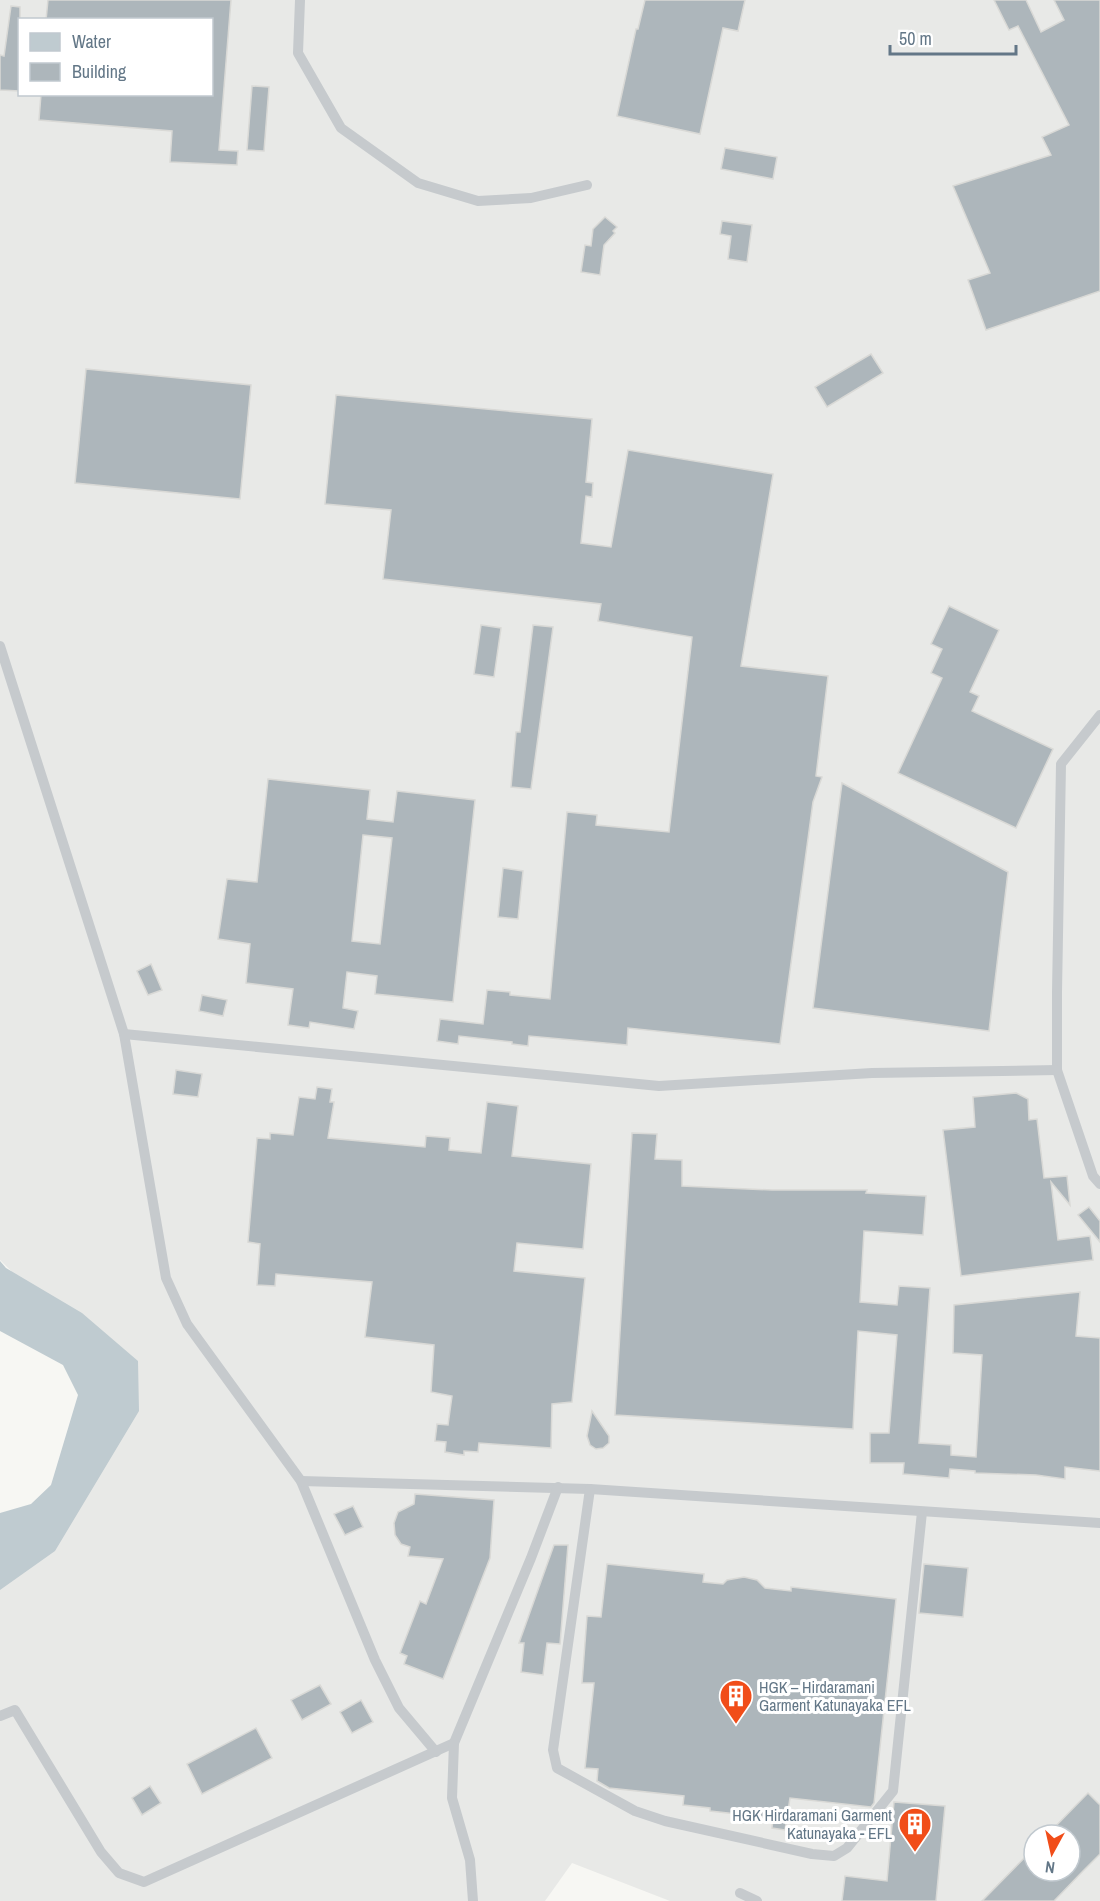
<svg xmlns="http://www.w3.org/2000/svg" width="1100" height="1901" viewBox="0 0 1100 1901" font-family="'Archivo Narrow',sans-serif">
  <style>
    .built { fill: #e8e9e7; fill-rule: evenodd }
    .water { fill: #bfcbd0 }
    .building { fill: #adb6bb; stroke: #d9d9d6; stroke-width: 1.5; fill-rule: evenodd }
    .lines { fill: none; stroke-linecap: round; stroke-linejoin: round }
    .lane { stroke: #c6cacd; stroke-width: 10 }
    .labels { text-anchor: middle; stroke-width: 6; stroke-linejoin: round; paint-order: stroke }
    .poi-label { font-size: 16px; fill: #637787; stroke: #fff; text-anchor: start }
  </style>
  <rect width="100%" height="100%" fill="#f7f7f3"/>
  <path class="built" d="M0 0H1100V1901H670L572 1863 545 1901H0V1559L123 1381 0 1260ZM20 20H212V94H20ZM1034 1835H1070V1871H1034Z"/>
  <path class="water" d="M0 1261 6 1268 82 1313 138 1361 139 1411 55 1551 0 1590V1513L31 1504 51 1485 78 1395 63 1365 0 1331Z"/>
  <g class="building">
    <path d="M48 0H231L219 150 238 151 237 165 170 162 172 131 39 120 41 94H212V20H46Z"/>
    <path d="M645 0H745L738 31 723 28 700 134 617 116 636 29H638Z"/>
    <path d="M994 0H1026L1041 32 1064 20 1054 0H1100V291L986 330 968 280 990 273 953 186 1051 155 1042 137 1069 125 1018 26 1009 30Z"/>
    <path d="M11 6 20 7V91L0 90V55L4 56Z"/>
    <path d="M252 86 269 87 264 151 247 150Z"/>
    <path d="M725 148 777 157 773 179 721 169Z"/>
    <path d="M605 217 617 227 613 231 615 233 604 245 600 275 581 272 585 245 591 246 593 229Z"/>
    <path d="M722 221 752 225 747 262 728 259 731 236 720 234Z"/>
    <path d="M871 354 883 373 827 407 815 387Z"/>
    <path d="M86 369 251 385 240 499 75 483Z"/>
    <path d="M336 395 592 419 586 482 593 483 592 497 586 496 581 543 611 547 628 450 773 474 741 666 828 676 816 776 822 777 813 802 780 1044 628 1028 627 1045 529 1036 528 1046 512 1044V1042L459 1036 458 1044 437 1041 440 1019 483 1024 487 990 510 992V995L550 999 567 812 597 815 596 825 669 832 692 637 598 621 601 604 383 579 391 510 325 504Z"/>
    <path d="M949 606 999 630 970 692 979 696 972 711 1053 749 1016 828 898 773 942 678 931 673 942 649 931 644Z"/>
    <path d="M481 625 501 628 494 677 474 674Z"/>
    <path d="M533 625 553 627 531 789 511 787 516 732H520Z"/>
    <path d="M268 779 370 790 367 819 393 822 397 791 475 800 453 1002 375 994 377 976 347 972 343 1008 358 1011 354 1029 310 1022 309 1028 288 1025 293 989 246 983 250 944 218 939 227 879 257 882ZM363 835 392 838 380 944 352 941Z"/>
    <path d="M842 783 1008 872 989 1031 813 1008Z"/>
    <path d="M503 868 523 871 518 919 498 917Z"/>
    <path d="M151 964 162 990 148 995 137 971Z"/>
    <path d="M202 995 227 1000 223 1016 199 1011Z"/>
    <path d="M176 1070 202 1074 198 1097 173 1094Z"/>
    <path d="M317 1087 332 1089 330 1102H334L328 1138 425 1147 426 1136 450 1138 449 1150 481 1153 487 1102 518 1106 512 1156 591 1164 583 1249 517 1243 514 1271 585 1278 572 1402 552 1404 551 1448 479 1443 478 1452 464 1451V1455L445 1452 446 1442 435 1441 437 1424 448 1425 452 1396 431 1392 434 1345 365 1337 372 1282 276 1274 275 1286 257 1285 260 1244 248 1242 257 1138 270 1139V1133L293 1135 299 1097 315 1099Z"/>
    <path d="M1016 1093 1028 1099 1029 1120 1037 1119 1044 1178 1067 1176 1070 1205 1051 1182 1058 1240 1090 1236 1093 1260 961 1276 943 1130 975 1127 973 1097Z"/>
    <path d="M632 1133 657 1134 655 1159 682 1160V1186L772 1190H867L866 1193 926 1196 923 1235 864 1231 860 1302 897 1305 899 1286 930 1288 919 1443 951 1445V1455L976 1457 982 1355 953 1353 954 1305 1080 1292 1076 1336 1100 1338V1471L1065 1467V1479L1036 1475 975 1473V1471L950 1469 949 1478 903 1474 904 1463H870V1433H889L897 1335 858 1331 853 1429 615 1415Z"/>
    <path d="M1089 1207 1100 1221V1242L1078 1215Z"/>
    <path d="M592 1411 609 1436V1443L603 1448 596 1449 590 1445 587 1436Z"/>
    <path d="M415 1494 494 1500 490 1558 443 1679 404 1664 407 1656 400 1653 420 1601 426 1604 443 1559 408 1556 410 1547 401 1544 395 1535 394 1523 398 1512 414 1504Z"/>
    <path d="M353 1506 363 1527 345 1535 334 1514Z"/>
    <path d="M554 1545H568L560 1644 547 1643 543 1675 521 1672 524 1643H519Z"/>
    <path d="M607 1564 704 1574 703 1582 723 1584 727 1580 744 1577 757 1580 765 1588 791 1591V1587L896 1599 874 1803 871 1807 790 1798 785 1830 772 1828 773 1818 710 1811V1808L683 1805 684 1796 609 1788 597 1781 598 1769 585 1768 594 1683H582L587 1616 601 1617Z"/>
    <path d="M924 1564 968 1568 963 1617 919 1613Z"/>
    <path d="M320 1685 331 1704 302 1720 291 1700Z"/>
    <path d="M361 1700 373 1722 352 1733 340 1712Z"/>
    <path d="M256 1728 272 1758 202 1794 187 1764Z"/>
    <path d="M150 1786 161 1803 142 1815 132 1798Z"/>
    <path d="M1088 1793 1100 1805V1854L1083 1871 1054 1901H982L1034 1848V1871H1070V1835H1047Z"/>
    <path d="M894 1802 945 1806 936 1901H842L845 1876 887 1881Z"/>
  </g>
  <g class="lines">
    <g class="lane">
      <path d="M300 0 298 53 341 128 418 183 478 201 531 198 587 185"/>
      <path d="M0 646 124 1034 166 1278 187 1324 301 1481 375 1660 399 1708 436 1752"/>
      <path d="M1100 715 1061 764 1057 992V1070L1093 1176 1100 1184"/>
      <path d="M124 1034 659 1086 872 1073 1057 1070"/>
      <path d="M301 1481 590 1489 1100 1523"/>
      <path d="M590 1489 553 1750 557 1768 635 1811 665 1821 812 1854 834 1856 847 1848 893 1791 922 1512"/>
      <path d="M0 1716 15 1710 101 1852 119 1873 144 1882 454 1743"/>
      <path d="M740 1893 757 1901"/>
      <path d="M473 1901 470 1860 452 1798 454 1743 531 1558 558 1487"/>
    </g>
  </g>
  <defs>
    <g id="building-pin" transform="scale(1.725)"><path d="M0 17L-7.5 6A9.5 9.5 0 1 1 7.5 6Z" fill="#f14d19" stroke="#fff"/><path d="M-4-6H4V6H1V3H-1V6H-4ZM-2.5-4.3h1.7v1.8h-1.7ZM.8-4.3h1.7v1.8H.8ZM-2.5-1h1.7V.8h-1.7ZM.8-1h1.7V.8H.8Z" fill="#fff"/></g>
  </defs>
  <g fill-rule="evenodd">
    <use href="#building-pin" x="736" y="1696"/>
    <use href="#building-pin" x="915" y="1824"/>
  </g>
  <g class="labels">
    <g class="poi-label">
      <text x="759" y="1693">HGK – Hirdaramani<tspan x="759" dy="18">Garment Katunayaka EFL</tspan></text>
      <text x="892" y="1821" text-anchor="end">HGK Hirdaramani Garment<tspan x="892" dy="18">Katunayaka - EFL</tspan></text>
    </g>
  </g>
  <rect x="18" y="18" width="195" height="78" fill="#ffffff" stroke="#c1c9cf" stroke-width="1.5"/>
  <rect x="30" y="33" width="30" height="18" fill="#bfcbd0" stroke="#c1c9cf" stroke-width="1.5"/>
  <text x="72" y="48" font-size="18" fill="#637787">Water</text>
  <rect x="30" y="63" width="30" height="18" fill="#adb6bb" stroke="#c1c9cf" stroke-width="1.5"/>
  <text x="72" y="78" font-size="18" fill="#637787">Building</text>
  <g transform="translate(1052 1853) rotate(188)"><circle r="28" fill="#ffffff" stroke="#c1c9cf" stroke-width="1.5"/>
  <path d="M0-4.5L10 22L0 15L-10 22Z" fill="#f14d19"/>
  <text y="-9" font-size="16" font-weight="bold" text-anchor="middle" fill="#637787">N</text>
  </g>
  <path d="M890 45v9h126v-9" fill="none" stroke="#637787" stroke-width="3"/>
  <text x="899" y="45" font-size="18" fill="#637787" stroke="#ffffff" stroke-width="4.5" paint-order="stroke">50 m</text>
</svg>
